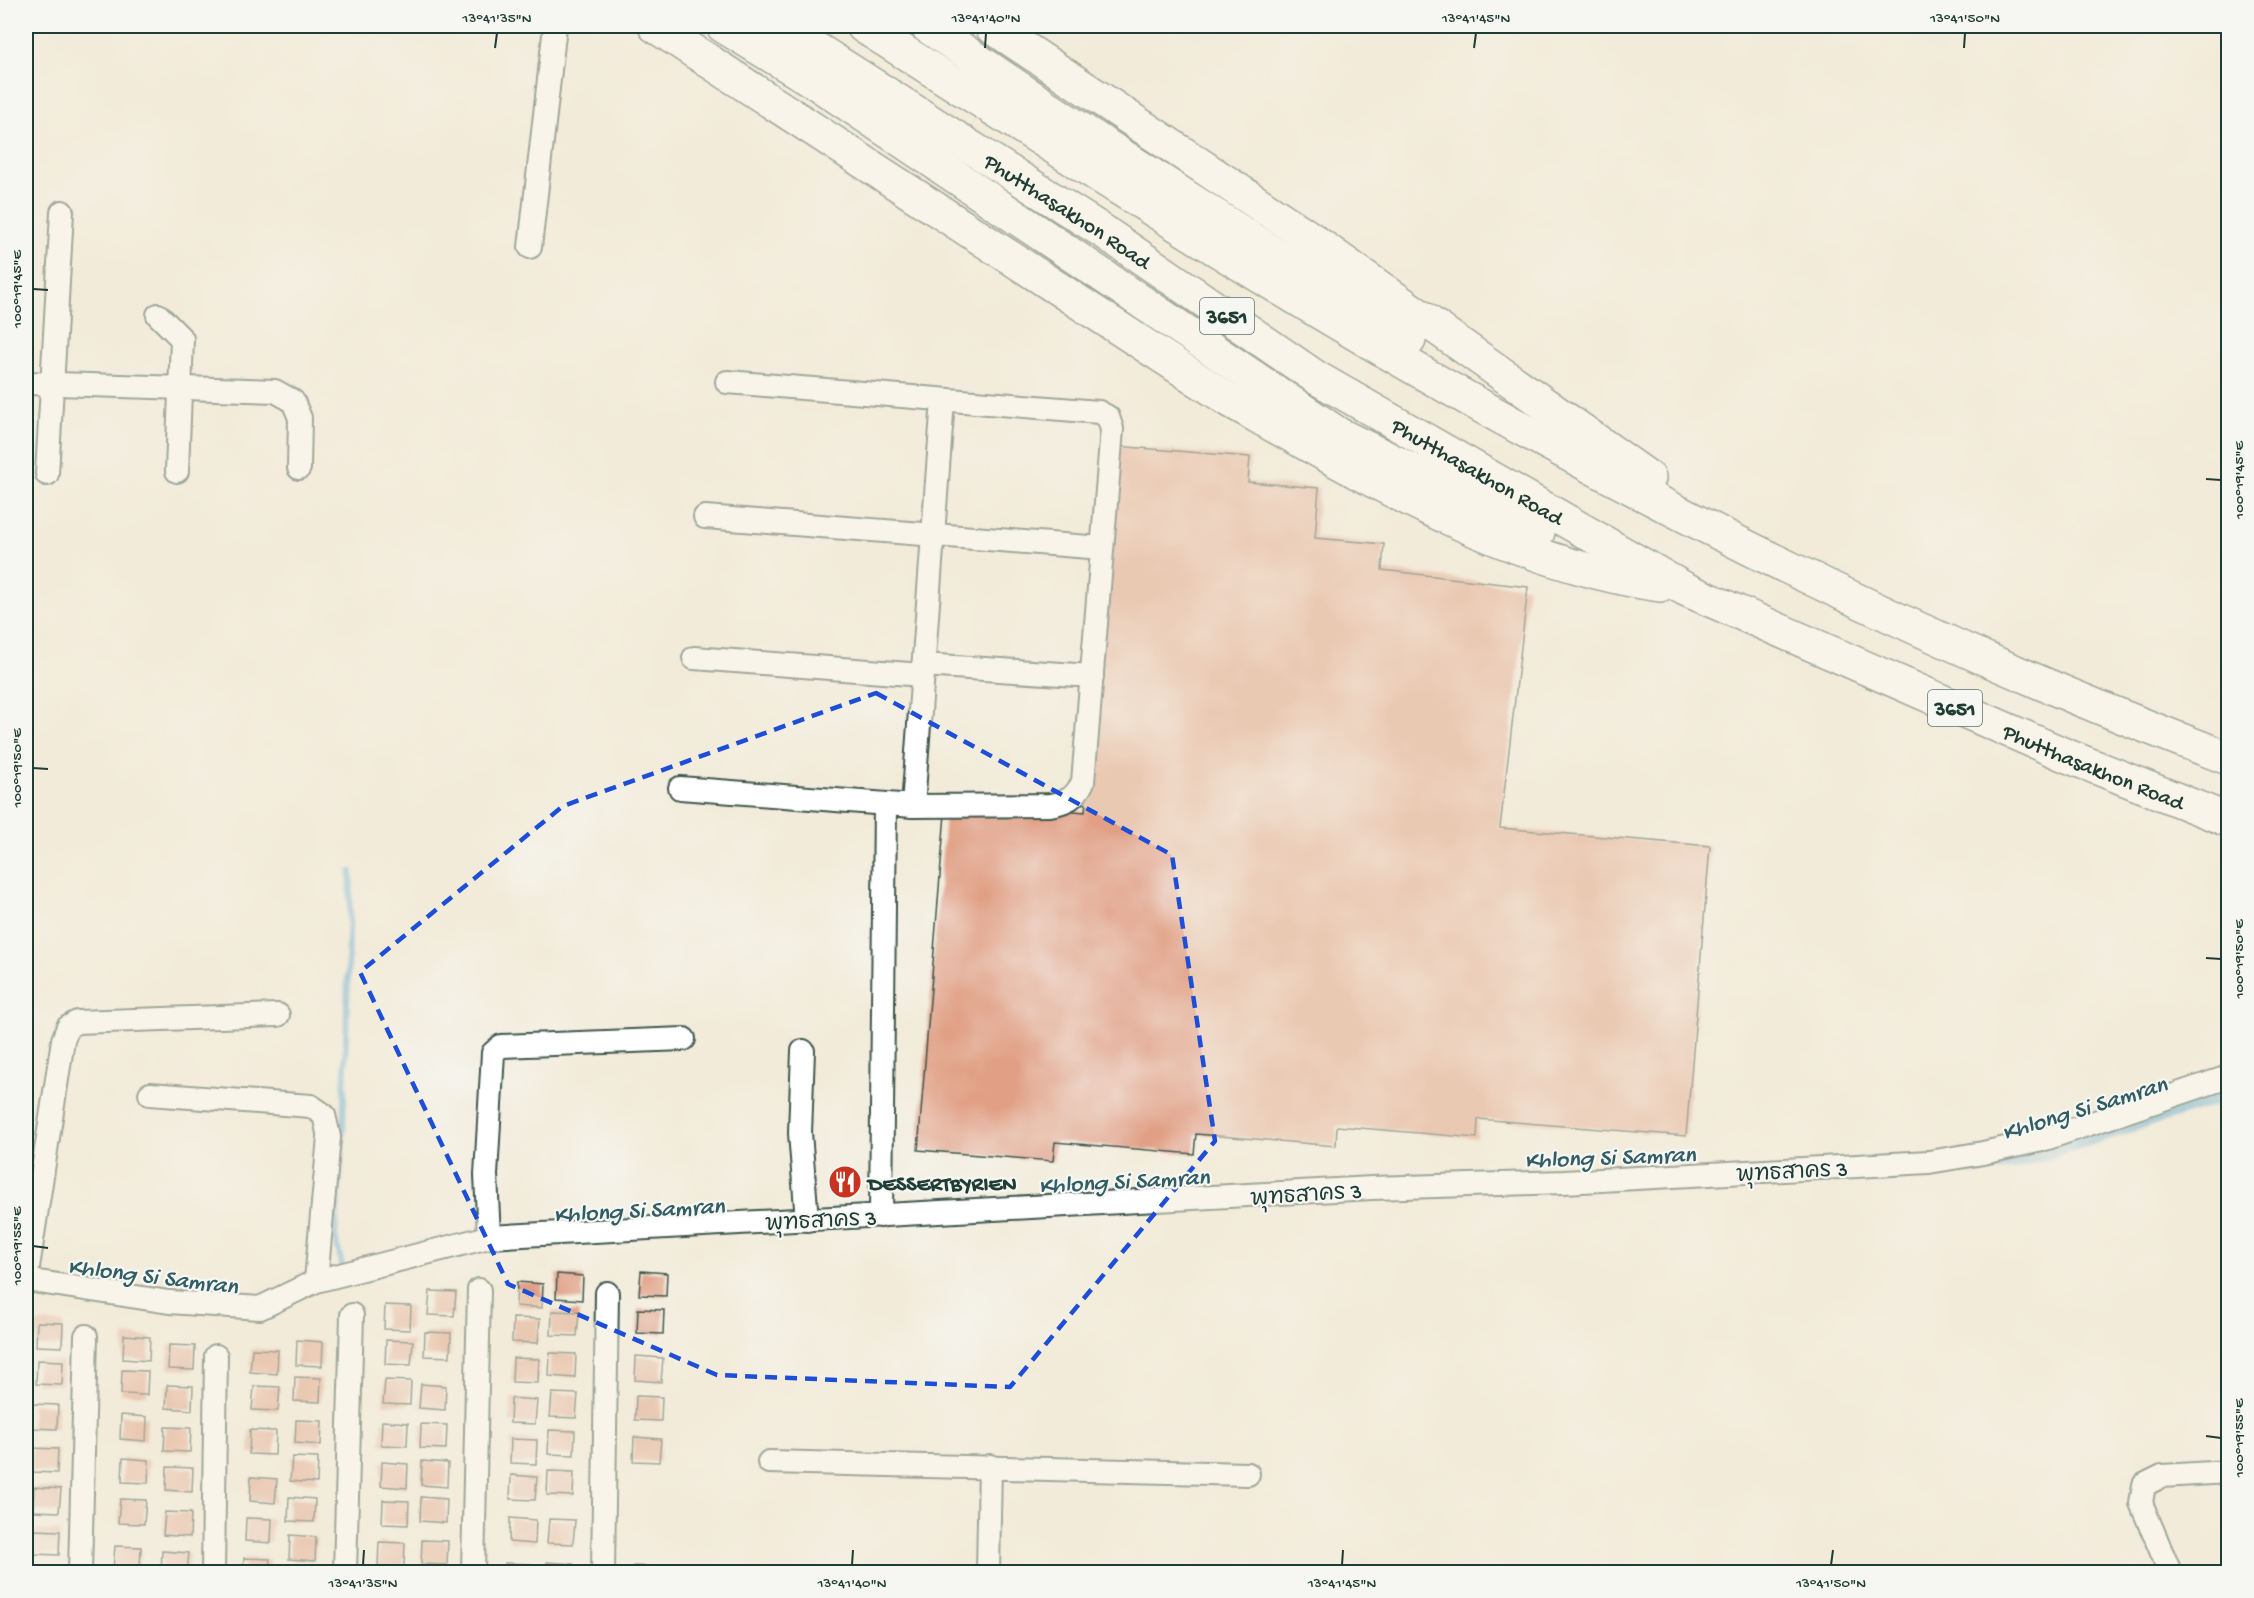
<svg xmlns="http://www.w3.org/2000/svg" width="2254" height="1598" viewBox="0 0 2254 1598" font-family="'Gochi Hand','Playpen Sans Thai',sans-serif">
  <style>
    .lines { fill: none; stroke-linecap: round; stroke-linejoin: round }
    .stream { stroke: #5ca8d4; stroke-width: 6 }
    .canal { stroke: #5ca8d4; stroke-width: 22 }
    .building { fill: #e1a086 }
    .street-casing { stroke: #3f574d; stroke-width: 26 }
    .primary-casing { stroke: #3f574d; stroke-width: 36 }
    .street { stroke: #fff; stroke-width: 22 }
    .primary { stroke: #fff; stroke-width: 33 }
    .marked { fill: none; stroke: #1d4ed8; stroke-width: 4.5; stroke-dasharray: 12 8; stroke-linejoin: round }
    .ticks { fill: none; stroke: #1f3d34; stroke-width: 2 }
    .labels { text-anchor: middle; stroke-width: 4.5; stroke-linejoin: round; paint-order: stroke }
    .shield { fill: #f6f6f2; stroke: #60746d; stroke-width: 1.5 }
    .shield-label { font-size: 21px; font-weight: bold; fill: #1f3d34 }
    .street-label { font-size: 22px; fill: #1f3d34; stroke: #f6f6f2 }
    .poi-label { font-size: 22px; font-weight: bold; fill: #1f3d34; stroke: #f6f6f2; text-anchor: start }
    .water-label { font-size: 24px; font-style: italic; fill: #315d64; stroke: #f6f6f2 }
    .neatline { fill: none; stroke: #1f3d34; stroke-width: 2 }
    .ticks-label { font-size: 15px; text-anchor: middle; fill: #1f3d34 }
  </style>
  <rect width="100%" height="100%" fill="#f6f6f2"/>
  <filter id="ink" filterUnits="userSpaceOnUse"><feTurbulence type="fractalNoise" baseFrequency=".0167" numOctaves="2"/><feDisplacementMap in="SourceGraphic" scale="12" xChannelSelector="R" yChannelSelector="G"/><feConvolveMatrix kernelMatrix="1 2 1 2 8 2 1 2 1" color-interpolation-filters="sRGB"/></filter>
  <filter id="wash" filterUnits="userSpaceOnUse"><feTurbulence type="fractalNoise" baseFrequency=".008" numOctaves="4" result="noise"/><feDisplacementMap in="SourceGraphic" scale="24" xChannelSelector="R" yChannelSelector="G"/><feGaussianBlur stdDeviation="1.35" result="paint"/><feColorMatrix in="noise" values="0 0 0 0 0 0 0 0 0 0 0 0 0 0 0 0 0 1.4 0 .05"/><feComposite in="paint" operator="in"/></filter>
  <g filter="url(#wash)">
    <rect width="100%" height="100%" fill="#f2ebd9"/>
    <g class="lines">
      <path class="stream" d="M343 1269 335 1237 343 1134 351 872"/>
      <path class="canal" d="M1970 1164 2013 1159 2228 1090"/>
    </g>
    <g id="blocks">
      <g class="building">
        <path d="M1115 446 1250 457 1248 482 1319 488 1315 538 1384 544 1382 570 1528 587 1500 828 1710 846 1686 1136 1478 1119 1477 1138 1337 1126 1336 1146 1196 1134 1194 1154 1055 1142 1053 1161 918 1150 946 801 1085 812Z"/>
        <path d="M641 1271 667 1273 666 1296 639 1295Z"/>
        <path d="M557 1274 583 1276 582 1300 556 1298Z"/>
        <path d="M517 1282 543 1284 542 1308 516 1306Z"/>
        <path d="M430 1291 456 1292 454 1316 428 1315Z"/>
        <path d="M385 1305 411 1306 410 1330 384 1329Z"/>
        <path d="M638 1309 664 1310 663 1334 637 1333Z"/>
        <path d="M552 1311 579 1312 577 1336 551 1335Z"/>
        <path d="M513 1318 540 1319 538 1343 512 1342Z"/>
        <path d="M37 1322 63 1323 62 1347 36 1346Z"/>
        <path d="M425 1332 451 1333 450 1357 424 1356Z"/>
        <path d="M124 1335 150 1337 149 1361 123 1359Z"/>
        <path d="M297 1340 323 1342 322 1366 296 1365Z"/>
        <path d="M386 1340 413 1341 411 1365 385 1364Z"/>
        <path d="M169 1345 195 1346 194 1370 168 1369Z"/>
        <path d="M252 1349 278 1350 277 1374 250 1372Z"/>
        <path d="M550 1353 576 1354 575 1378 549 1376Z"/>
        <path d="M636 1356 663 1358 661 1382 635 1380Z"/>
        <path d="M513 1358 539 1359 538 1383 512 1382Z"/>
        <path d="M37 1360 63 1361 62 1385 36 1384Z"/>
        <path d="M122 1370 148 1371 147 1395 121 1394Z"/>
        <path d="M295 1377 321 1378 320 1402 294 1401Z"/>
        <path d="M385 1380 411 1381 410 1405 383 1404Z"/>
        <path d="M421 1384 446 1386 445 1410 419 1408Z"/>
        <path d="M167 1385 193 1386 192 1410 166 1408Z"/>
        <path d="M254 1386 280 1387 278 1411 252 1410Z"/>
        <path d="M552 1393 578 1394 576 1418 550 1417Z"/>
        <path d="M636 1396 662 1397 661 1421 635 1420Z"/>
        <path d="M511 1398 537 1400 535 1424 510 1423Z"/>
        <path d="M32 1404 58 1405 57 1429 31 1428Z"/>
        <path d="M121 1415 147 1417 146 1441 120 1439Z"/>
        <path d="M296 1420 322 1421 321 1445 295 1443Z"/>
        <path d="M382 1421 408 1423 407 1446 381 1445Z"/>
        <path d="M421 1424 447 1425 446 1449 420 1448Z"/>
        <path d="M165 1427 191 1428 190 1452 164 1451Z"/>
        <path d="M250 1430 276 1431 275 1455 249 1454Z"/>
        <path d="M549 1430 575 1431 574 1455 548 1454Z"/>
        <path d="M634 1437 661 1439 659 1462 633 1461Z"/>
        <path d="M511 1439 537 1440 536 1464 510 1463Z"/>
        <path d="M32 1448 58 1449 57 1473 31 1472Z"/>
        <path d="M292 1457 318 1458 317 1483 290 1481Z"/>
        <path d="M123 1458 149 1460 148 1483 122 1482Z"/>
        <path d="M422 1461 448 1463 447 1487 421 1485Z"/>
        <path d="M382 1462 408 1464 407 1488 381 1486Z"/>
        <path d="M167 1467 193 1468 192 1492 166 1490Z"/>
        <path d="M548 1471 574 1472 573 1496 547 1495Z"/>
        <path d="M511 1475 537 1477 535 1500 510 1499Z"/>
        <path d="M251 1477 277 1479 275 1503 250 1501Z"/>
        <path d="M34 1487 61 1489 59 1512 33 1511Z"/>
        <path d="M289 1497 315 1499 314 1522 288 1521Z"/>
        <path d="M421 1497 447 1499 446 1523 420 1521Z"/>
        <path d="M120 1499 146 1500 144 1524 118 1523Z"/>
        <path d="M383 1500 409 1501 408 1525 382 1524Z"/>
        <path d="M165 1512 191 1513 190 1537 163 1535Z"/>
        <path d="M246 1518 272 1519 271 1543 245 1541Z"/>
        <path d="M510 1518 536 1520 535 1544 509 1542Z"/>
        <path d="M549 1519 575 1520 573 1544 547 1543Z"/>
        <path d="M34 1530 60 1531 59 1555 33 1554Z"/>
        <path d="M290 1535 316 1537 315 1561 289 1559Z"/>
        <path d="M422 1540 448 1541 447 1565 421 1564Z"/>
        <path d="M379 1542 405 1543 404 1567 378 1566Z"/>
        <path d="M115 1546 141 1547 140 1571 113 1570Z"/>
        <path d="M162 1551 189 1553 187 1572H161Z"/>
        <path d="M244 1558 270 1559 269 1572H243Z"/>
        <path d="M547 1562 573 1564 572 1572H546Z"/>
        <path d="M505 1563 531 1564V1572H505Z"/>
        <path d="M633 1566 659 1567V1572H633Z"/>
      </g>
    </g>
  </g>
  <g filter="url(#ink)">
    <use href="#blocks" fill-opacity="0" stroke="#3f574d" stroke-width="1.5"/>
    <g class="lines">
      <g class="street-casing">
        <g id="street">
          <path d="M530 247 555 26"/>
          <path d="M158 315 182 339 177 471"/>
          <path d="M26 383 275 391 293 401 300 418 299 468"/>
          <path d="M47 474 62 212"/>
          <path d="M705 517 1102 548"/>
          <path d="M694 658 923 675"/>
          <path d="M923 665 1092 676"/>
          <path d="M680 788 913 806 1050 805C1067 802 1075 798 1083 782L1112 429 1108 417 1099 412 727 382"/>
          <path d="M913 806 943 400"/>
          <path d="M803 1051 800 1133 807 1220"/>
          <path d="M150 1094 311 1106 324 1115 329 1137 316 1281"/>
          <path d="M881 1216 885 804"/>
          <path d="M489 1237 486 1175 493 1053 501 1046 684 1039"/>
          <path d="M26 1280 169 1302 260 1308 316 1281 489 1237 1372 1188 1564 1182 1929 1162 1983 1153 2042 1140 2228 1077"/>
          <path d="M26 1280 63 1040 68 1027 77 1022 278 1015"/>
          <path d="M769 1462 1248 1474"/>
          <path d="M80 1572 86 1336"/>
          <path d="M213 1572 216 1356"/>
          <path d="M345 1572 352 1315"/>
          <path d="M473 1572 479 1290"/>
          <path d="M603 1572 607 1293"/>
          <path d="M988 1572 990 1466"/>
          <path d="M2170 1572 2141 1503 2144 1485 2162 1476 2228 1472"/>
        </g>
      </g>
      <g class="primary-casing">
        <g id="primary">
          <path d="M655 26 1229 400C1363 476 1504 562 1660 585"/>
          <path d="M723 26 821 86 1338 434 1538 532"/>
          <path id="s1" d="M780 26 1104 232 1317 378 1685 589 2065 755 2228 820"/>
          <path d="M863 26C1067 155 1270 288 1481 406 1721 541 1971 661 2228 758"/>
          <path d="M927 26 1060 116 1409 340"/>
          <path d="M991 26 1304 234 1649 478"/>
        </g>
      </g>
      <use href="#street" class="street"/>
      <use href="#primary" class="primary"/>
    </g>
  </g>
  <path d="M0 0H2254V1598H0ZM876 693 1172 855 1215 1141 1010 1387 717 1375 508 1284 360 972 563 806Z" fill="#f2ebd9" fill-opacity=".55" fill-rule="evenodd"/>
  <path class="marked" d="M876 693 1172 855 1215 1141 1010 1387 717 1375 508 1284 360 972 563 806Z"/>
  <path class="ticks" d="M495 48 497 33M985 48 986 33M1474 48 1476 33M1964 48 1965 33M33 289 48 290M2206 479 2221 480M33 768 48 769M2206 958 2221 959M33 1246 48 1248M2206 1436 2221 1438M363 1565 364 1550M852 1565 853 1550M1342 1565 1343 1550M1831 1565 1833 1550"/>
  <defs>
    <g id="restaurant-disc" transform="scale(1.725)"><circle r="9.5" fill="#c8321e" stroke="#f6f6f2"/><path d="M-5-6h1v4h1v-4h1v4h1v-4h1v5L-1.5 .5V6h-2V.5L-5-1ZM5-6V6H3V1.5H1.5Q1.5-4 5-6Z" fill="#fff"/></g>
  </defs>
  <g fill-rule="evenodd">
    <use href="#restaurant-disc" x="845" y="1182"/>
  </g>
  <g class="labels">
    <g class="shield">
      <rect x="1200" y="298" width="54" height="36" rx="4.5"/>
      <rect x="1928" y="690" width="54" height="36" rx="4.5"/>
    </g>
    <g class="shield-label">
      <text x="1227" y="323">3651</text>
      <text x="1955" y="715">3651</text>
    </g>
    <g class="street-label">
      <text dy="8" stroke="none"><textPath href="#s1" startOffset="342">Phutthasakhon Road</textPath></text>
      <text dy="8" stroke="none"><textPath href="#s1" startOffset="828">Phutthasakhon Road</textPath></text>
      <text dy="8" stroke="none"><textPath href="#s1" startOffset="1512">Phutthasakhon Road</textPath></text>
      <text transform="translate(1792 1170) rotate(-3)" y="8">พุทธสาคร 3</text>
      <text transform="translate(1306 1193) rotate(-4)" y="8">พุทธสาคร 3</text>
      <text transform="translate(821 1219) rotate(-3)" y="8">พุทธสาคร 3</text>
    </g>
    <g class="poi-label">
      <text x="868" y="1190">DESSERTBYRIEN</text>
    </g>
    <g class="water-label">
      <text transform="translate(2084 1107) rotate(-17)" y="8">Khlong Si Samran</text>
      <text transform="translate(1610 1156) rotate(-2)" y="8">Khlong Si Samran</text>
      <text transform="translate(1124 1180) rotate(-3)" y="8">Khlong Si Samran</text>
      <text transform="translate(639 1209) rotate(-3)" y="8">Khlong Si Samran</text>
      <text transform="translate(153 1275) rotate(7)" y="8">Khlong Si Samran</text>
    </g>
  </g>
  <rect width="2254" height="1598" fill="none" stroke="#f6f6f2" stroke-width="66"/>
  <rect x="33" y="33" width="2188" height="1532" class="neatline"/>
  <g class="ticks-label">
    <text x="497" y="22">13°41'35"N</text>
    <text x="986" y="22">13°41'40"N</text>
    <text x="1476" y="22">13°41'45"N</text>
    <text x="1965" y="22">13°41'50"N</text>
    <text transform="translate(16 289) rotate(-90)" y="5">100°19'45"E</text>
    <text transform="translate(2238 480) rotate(-90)" y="5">100°19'45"E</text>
    <text transform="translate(16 768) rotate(-90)" y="5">100°19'50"E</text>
    <text transform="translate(2238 959) rotate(-90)" y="5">100°19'50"E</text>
    <text transform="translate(16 1246) rotate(-90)" y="5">100°19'55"E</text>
    <text transform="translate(2238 1438) rotate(-90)" y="5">100°19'55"E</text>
    <text x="363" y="1587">13°41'35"N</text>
    <text x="852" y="1587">13°41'40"N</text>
    <text x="1342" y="1587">13°41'45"N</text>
    <text x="1831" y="1587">13°41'50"N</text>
  </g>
</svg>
